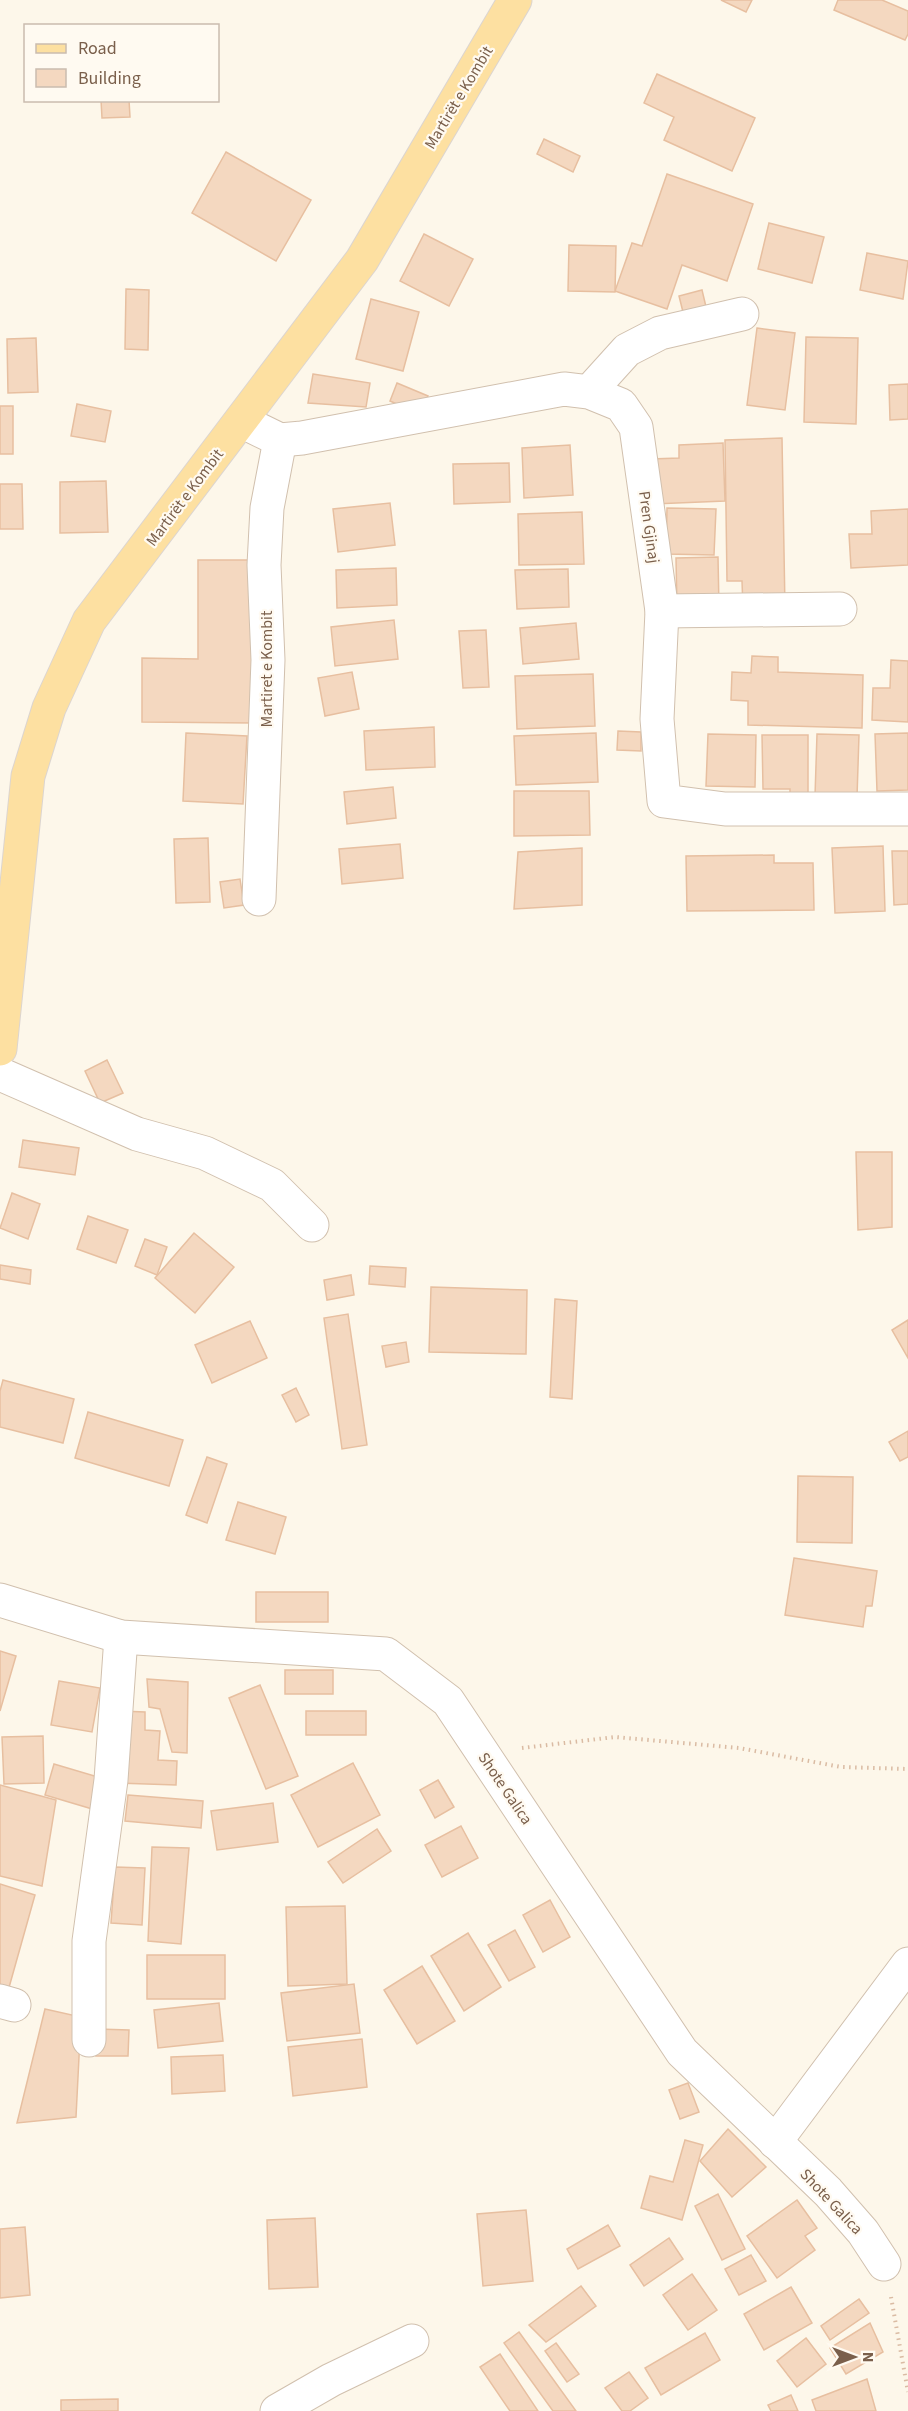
<svg xmlns="http://www.w3.org/2000/svg" width="908" height="2411" viewBox="0 0 908 2411" font-family="'Source Sans 3',sans-serif">
  <style>
    .building { fill: #f4d8c0; stroke: #e7bfa0; stroke-width: 1.5 }
    .lines { fill: none; stroke-linecap: round; stroke-linejoin: round }
    .street-casing { stroke: #d1c0ae; stroke-width: 35 }
    .primary-casing { stroke: #dcd5d0; stroke-width: 35 }
    .path { stroke: #dabba3; stroke-width: 4; stroke-dasharray: 1.5 4.5; stroke-linecap: butt }
    .street { stroke: #fff; stroke-width: 33 }
    .primary { stroke: #fde0a1; stroke-width: 33 }
    .labels { text-anchor: middle; stroke-width: 4.5; stroke-linejoin: round; paint-order: stroke }
    .street-label { font-size: 16px; fill: #7a5f4b; stroke: #fffaf1 }
  </style>
  <rect width="100%" height="100%" fill="#fdf7ea"/>
  <g class="building">
    <path d="M721 0H752L746 12Z"/>
    <path d="M838 0H882L908 11V34L905 40 834 10Z"/>
    <path d="M657 74 755 118 732 171 664 140 674 117 644 103Z"/>
    <path d="M101 100H129L130 117 102 118Z"/>
    <path d="M544 139 580 156 573 172 537 154Z"/>
    <path d="M226 152 311 200 276 261 192 213Z"/>
    <path d="M667 174 753 204 727 281 682 265 667 309 615 291 632 243 642 246Z"/>
    <path d="M769 223 824 237 812 283 758 269Z"/>
    <path d="M424 234 473 259 449 306 400 281Z"/>
    <path d="M569 245 616 246 615 292 568 291Z"/>
    <path d="M867 253 908 261 903 299 860 290Z"/>
    <path d="M126 289 149 290 148 350 125 349Z"/>
    <path d="M702 290 707 311 684 316 679 296Z"/>
    <path d="M371 299 419 312 403 371 356 359Z"/>
    <path d="M757 328 795 333 785 410 747 405Z"/>
    <path d="M806 337 858 338 856 424 804 422Z"/>
    <path d="M36 338 38 392 8 393 7 339Z"/>
    <path d="M313 374 370 383 366 407 308 403Z"/>
    <path d="M397 383 428 396 420 414 390 401Z"/>
    <path d="M908 384V419L890 420 889 385Z"/>
    <path d="M77 404 111 411 105 442 71 436Z"/>
    <rect x="0" y="406" width="13" height="48"/>
    <path d="M782 438 785 608 743 609 742 581H727L725 440Z"/>
    <path d="M723 443 725 501 653 504 651 459 679 458V445Z"/>
    <path d="M570 445 573 495 524 498 522 448Z"/>
    <path d="M509 463 510 502 454 504 453 464Z"/>
    <path d="M106 481 108 532 60 533V482Z"/>
    <path d="M0 484H22L23 529H0Z"/>
    <path d="M390 503 395 545 338 552 333 509Z"/>
    <path d="M667 508 716 509 714 555 666 554Z"/>
    <path d="M908 509V565L851 568 849 534H872L871 511Z"/>
    <path d="M582 512 584 564 519 565 518 514Z"/>
    <path d="M718 557 719 608H677L676 558Z"/>
    <path d="M198 560H254L253 723 142 722V658L198 659Z"/>
    <path d="M396 568 397 605 337 608 336 570Z"/>
    <path d="M568 569 569 607 517 609 515 570Z"/>
    <path d="M394 620 398 659 335 666 331 627Z"/>
    <path d="M576 623 579 659 523 664 520 628Z"/>
    <path d="M486 630 489 687 463 688 459 631Z"/>
    <path d="M752 656 778 657V672L863 675 862 728 748 725V701L731 700 732 672 751 673Z"/>
    <path d="M891 660 908 661V722L872 720 873 688H890Z"/>
    <path d="M352 672 359 709 325 716 318 678Z"/>
    <path d="M593 674 595 726 517 729 515 676Z"/>
    <path d="M434 727 435 767 366 770 364 731Z"/>
    <path d="M618 731 641 732V751L617 750Z"/>
    <path d="M186 733 247 736 243 804 183 801Z"/>
    <path d="M596 733 598 782 516 785 514 736Z"/>
    <path d="M908 733V790L877 791 875 734Z"/>
    <path d="M708 734 756 735 755 787 706 786Z"/>
    <path d="M817 734 859 735 857 797 815 796Z"/>
    <path d="M762 735H808V794L790 799V789H763Z"/>
    <path d="M393 787 396 818 347 824 344 792Z"/>
    <path d="M514 791H589L590 835 514 836Z"/>
    <path d="M208 838 210 902 176 903 174 839Z"/>
    <path d="M400 844 403 878 342 884 339 849Z"/>
    <path d="M883 846 885 911 835 913 832 848Z"/>
    <path d="M582 848V905L514 909 518 852Z"/>
    <path d="M892 851H908V904L894 905Z"/>
    <path d="M774 855V863H813L814 910 687 911 686 856Z"/>
    <path d="M240 879 244 905 224 908 220 882Z"/>
    <path d="M107 1060 123 1093 100 1103 85 1071Z"/>
    <path d="M23 1140 79 1148 75 1175 19 1167Z"/>
    <path d="M856 1152H892V1227L858 1230Z"/>
    <path d="M12 1193 40 1204 28 1239 0 1228Z"/>
    <path d="M88 1216 128 1230 116 1263 77 1249Z"/>
    <path d="M194 1233 234 1267 195 1313 155 1278Z"/>
    <path d="M145 1239 167 1247 157 1275 135 1266Z"/>
    <path d="M0 1265 31 1270 30 1284 0 1279Z"/>
    <path d="M370 1266 406 1268 405 1287 369 1284Z"/>
    <path d="M351 1275 354 1295 327 1300 324 1280Z"/>
    <path d="M431 1287 527 1290 526 1354 429 1352Z"/>
    <path d="M555 1299 577 1301 572 1399 550 1397Z"/>
    <path d="M348 1314 367 1445 342 1449 324 1318Z"/>
    <path d="M908 1320V1358L892 1330Z"/>
    <path d="M250 1321 267 1358 212 1383 195 1345Z"/>
    <path d="M406 1342 409 1362 386 1367 382 1346Z"/>
    <path d="M3 1380 74 1399 63 1443 0 1427V1391Z"/>
    <path d="M296 1388 309 1415 296 1422 282 1395Z"/>
    <path d="M88 1412 183 1440 169 1486 75 1458Z"/>
    <path d="M908 1431V1457L900 1461 889 1442Z"/>
    <path d="M207 1457 227 1464 207 1523 186 1515Z"/>
    <path d="M798 1476 853 1477 852 1543 797 1542Z"/>
    <path d="M238 1502 286 1517 275 1554 226 1540Z"/>
    <path d="M794 1558 877 1571 872 1606H866L863 1627 785 1615Z"/>
    <rect x="256" y="1592" width="72" height="30"/>
    <path d="M0 1651 16 1656 0 1711Z"/>
    <rect x="285" y="1670" width="48" height="24"/>
    <path d="M147 1679 188 1682 187 1753 172 1752 160 1709 149 1707Z"/>
    <path d="M59 1681 100 1688 92 1732 51 1725Z"/>
    <path d="M260 1685 298 1776 266 1789 229 1698Z"/>
    <path d="M120 1711 145 1712V1730L160 1731 158 1760 177 1761 176 1785 117 1783Z"/>
    <rect x="306" y="1711" width="60" height="24"/>
    <path d="M43 1736 44 1783 4 1784 2 1737Z"/>
    <path d="M353 1763 380 1815 318 1847 291 1795Z"/>
    <path d="M54 1764 108 1780 99 1811 45 1795Z"/>
    <path d="M438 1780 454 1807 435 1818 420 1790Z"/>
    <path d="M0 1785 56 1800 42 1886 0 1876Z"/>
    <path d="M128 1795 203 1801 201 1828 125 1821Z"/>
    <path d="M273 1803 278 1842 217 1850 211 1811Z"/>
    <path d="M461 1826 478 1858 442 1877 425 1845Z"/>
    <path d="M377 1829 391 1851 343 1883 328 1862Z"/>
    <path d="M152 1847 189 1848 181 1944 148 1941Z"/>
    <path d="M115 1867 145 1868 142 1925 111 1923Z"/>
    <path d="M0 1884 35 1895 8 1991 0 1989Z"/>
    <path d="M550 1900 570 1937 543 1952 523 1915Z"/>
    <path d="M345 1906 347 1984 288 1986 286 1907Z"/>
    <path d="M515 1930 535 1967 509 1981 488 1945Z"/>
    <path d="M468 1933 501 1987 464 2011 431 1956Z"/>
    <rect x="147" y="1955" width="78" height="44"/>
    <path d="M422 1966 455 2021 417 2044 384 1990Z"/>
    <path d="M354 1984 360 2033 287 2041 281 1993Z"/>
    <path d="M219 2003 223 2041 158 2048 154 2010Z"/>
    <path d="M45 2009 81 2017 76 2117 17 2123Z"/>
    <path d="M97 2029 129 2030 128 2056H96Z"/>
    <path d="M362 2039 367 2087 293 2096 288 2047Z"/>
    <path d="M223 2055 225 2091 172 2094 171 2057Z"/>
    <path d="M688 2083 699 2112 680 2119 669 2090Z"/>
    <path d="M728 2129 766 2167 732 2197 700 2161Z"/>
    <path d="M685 2140 703 2145 682 2220 641 2208 650 2176 673 2182Z"/>
    <path d="M718 2194 745 2249 722 2260 695 2206Z"/>
    <path d="M797 2200 817 2228 805 2236 815 2250 777 2278 747 2236Z"/>
    <path d="M526 2210 533 2281 483 2286 477 2214Z"/>
    <path d="M315 2218 318 2287 269 2289 267 2220Z"/>
    <path d="M608 2225 620 2246 578 2269 567 2249Z"/>
    <path d="M25 2227 30 2295 0 2298V2229Z"/>
    <path d="M669 2238 683 2259 644 2286 630 2265Z"/>
    <path d="M751 2255 766 2281 739 2295 725 2269Z"/>
    <path d="M692 2274 717 2310 688 2330 663 2295Z"/>
    <path d="M581 2286 596 2306 546 2342 529 2325Z"/>
    <path d="M791 2287 812 2323 764 2350 744 2314Z"/>
    <path d="M859 2299 869 2313 830 2340 821 2326Z"/>
    <path d="M870 2323 883 2352 846 2374 830 2348Z"/>
    <path d="M519 2332 576 2411H553L504 2343Z"/>
    <path d="M705 2333 720 2360 661 2395 645 2368Z"/>
    <path d="M806 2338 826 2364 797 2387 777 2361Z"/>
    <path d="M556 2343 579 2374 567 2382 545 2351Z"/>
    <path d="M500 2354 538 2411H510L480 2367Z"/>
    <path d="M629 2372 648 2398 630 2411H622L605 2388Z"/>
    <path d="M867 2379 876 2411H816L812 2400Z"/>
    <path d="M791 2395 798 2411H771L768 2405Z"/>
    <path d="M118 2399V2411H61V2400Z"/>
  </g>
  <g class="lines">
    <g class="street-casing">
      <g id="street">
        <path d="M589 392 627 350 660 333 742 314"/>
        <path d="M241 421 280 440 302 438 564 389 589 392 621 405 636 427 662 611 657 719 664 801 725 809H908"/>
        <path d="M662 611 840 609"/>
        <path d="M259 899 268 660 264 565 267 508 280 440"/>
        <path d="M0 1074 137 1134 205 1153 272 1185 312 1225"/>
        <path d="M0 1600 121 1637 386 1654 448 1701 682 2052 828 2192 863 2232 884 2264"/>
        <path d="M0 2001 14 2005"/>
        <path d="M89 2040V1941L111 1780 121 1637"/>
        <path d="M775 2142 908 1964"/>
        <path d="M277 2411 331 2380 412 2341"/>
      </g>
    </g>
    <g class="primary-casing">
      <path id="primary" d="M0 1049 28 776 49 708 89 621 362 260 515 0"/>
    </g>
    <g class="path">
      <path d="M522 1748 615 1737 739 1748 841 1767 908 1769"/>
      <path d="M891 2297 908 2392"/>
    </g>
    <use href="#street" class="street"/>
    <use href="#primary" class="primary"/>
  </g>
  <g class="labels">
    <g class="street-label">
      <text transform="translate(458 97) rotate(-59)" y="6">Martirët e Kombit</text>
      <text transform="translate(184 497) rotate(-53)" y="6">Martirët e Kombit</text>
      <text transform="translate(650 527) rotate(82)" y="6">Pren Gjinaj</text>
      <text transform="translate(266 669) rotate(-90)" y="6">Martiret e Kombit</text>
      <text transform="translate(506 1788) rotate(56)" y="6">Shote Galica</text>
      <text transform="translate(832 2201) rotate(47)" y="6">Shote Galica</text>
    </g>
  </g>
  <rect x="24" y="24" width="195" height="78" fill="#fffaf1" stroke="#cabcaf" stroke-width="1.5"/>
  <rect x="36" y="44" width="30" height="9" fill="#fde0a1" stroke="#cabcaf" stroke-width="1.5"/>
  <text x="78" y="54" font-size="18" fill="#7a5f4b">Road</text>
  <rect x="36" y="69" width="30" height="18" fill="#f4d8c0" stroke="#cabcaf" stroke-width="1.5"/>
  <text x="78" y="84" font-size="18" fill="#7a5f4b">Building</text>
  <g transform="translate(854 2357) rotate(90)" stroke="#fffaf1" stroke-width="4.5" paint-order="stroke">
  <path d="M0-4.5L10 22L0 15L-10 22Z" fill="#7a5f4b"/>
  <text y="-9" font-size="16" font-weight="bold" text-anchor="middle" fill="#7a5f4b">N</text>
  </g>
</svg>
